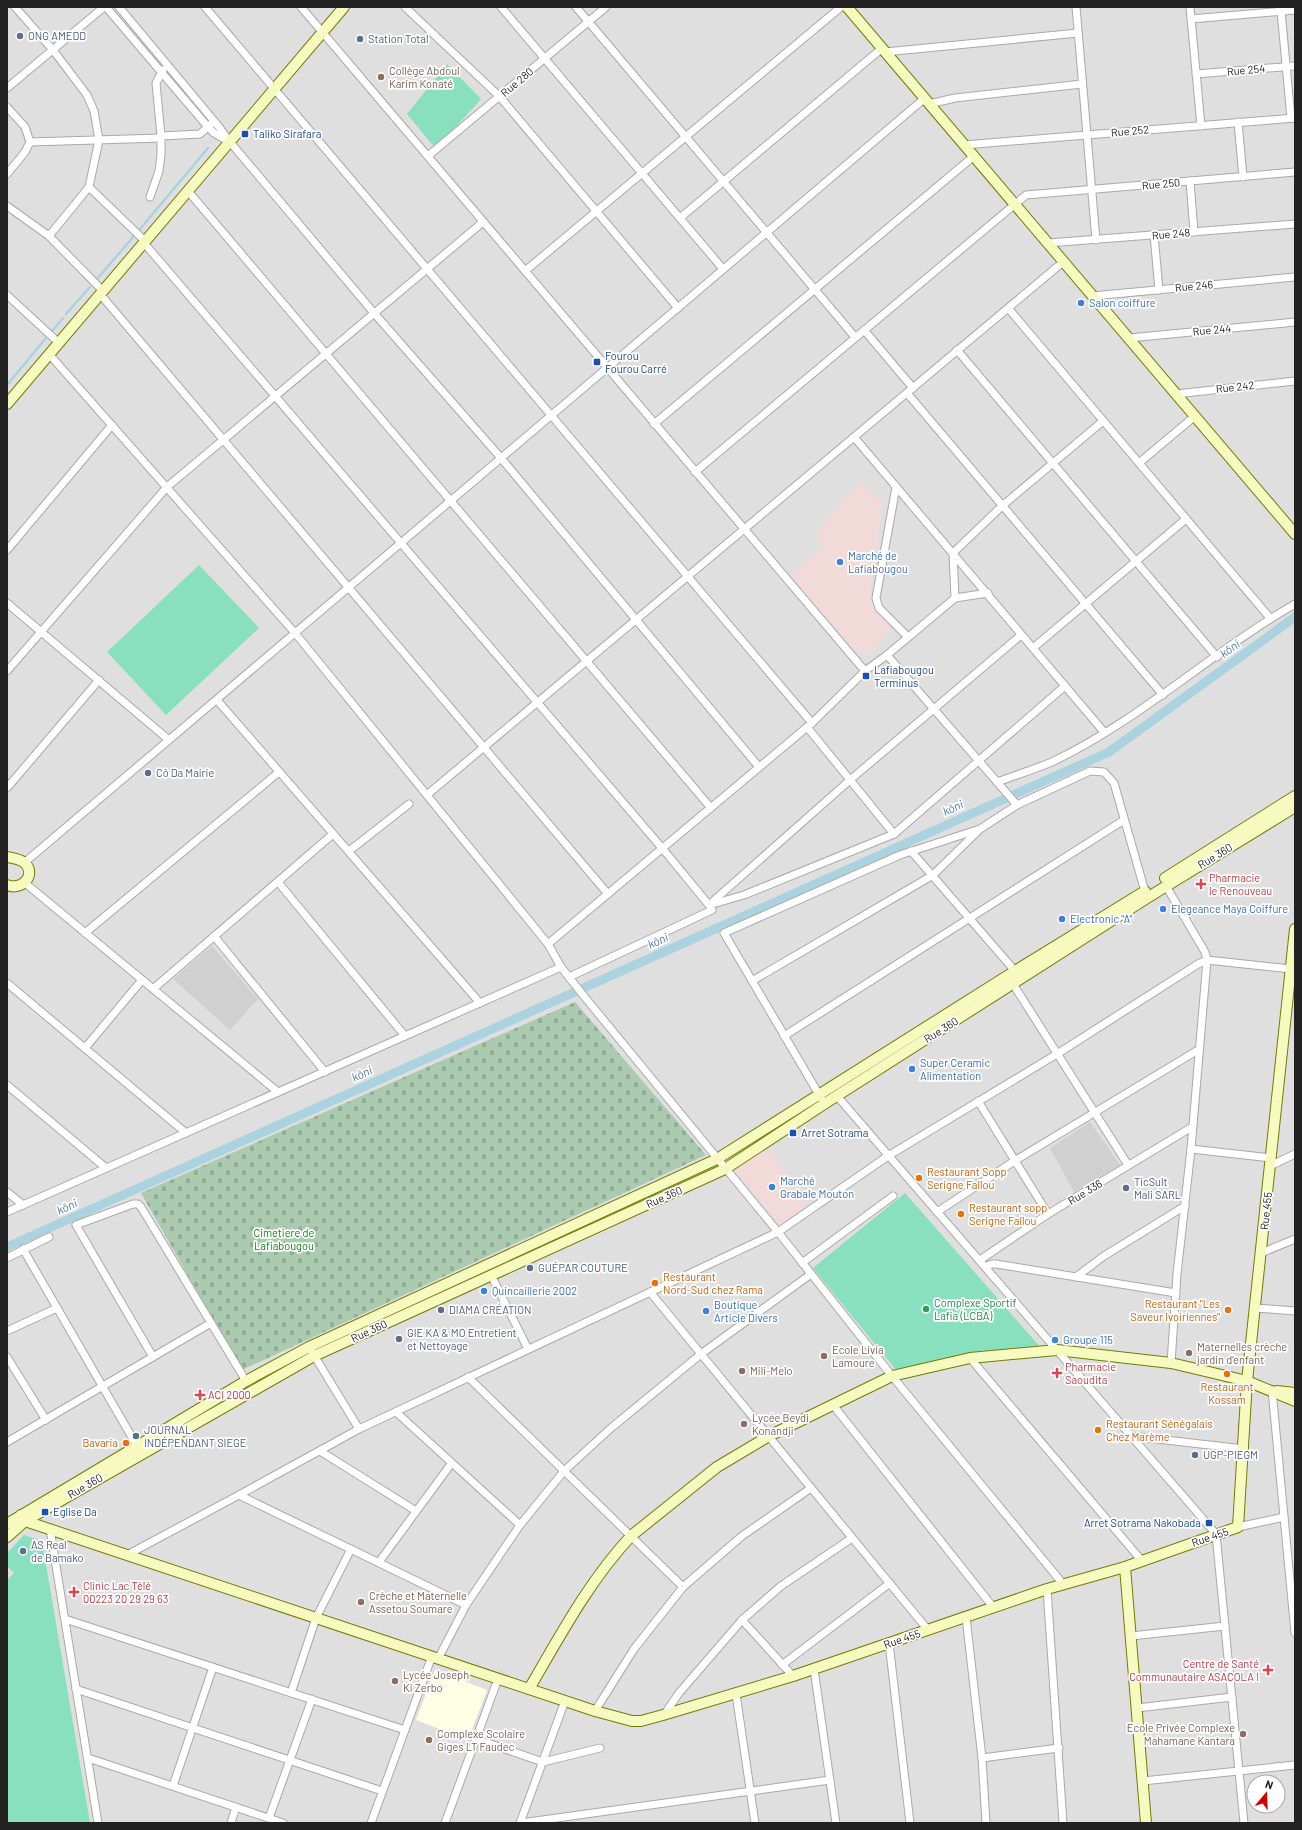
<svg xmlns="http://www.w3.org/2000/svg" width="1302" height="1830" viewBox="0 0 1302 1830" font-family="Barlow,sans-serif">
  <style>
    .residential { fill: #e0dfdf; fill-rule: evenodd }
    .commercial { fill: #f2dad9 }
    .education { fill: #ffffe5 }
    .religious { fill: #d0d0d0 }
    .cemetery { fill: url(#cemetery-stones) }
    .pitch { fill: #88e0be }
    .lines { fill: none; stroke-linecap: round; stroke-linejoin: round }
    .stream { stroke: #aad3df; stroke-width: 2.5 }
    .canal { stroke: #aad3df; stroke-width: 9 }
    .street-casing { stroke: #a9a9a9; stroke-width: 9 }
    .secondary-casing { stroke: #707d05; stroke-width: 12 }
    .street { stroke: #fff; stroke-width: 7 }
    .secondary { stroke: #f7fabf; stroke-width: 10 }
    .service-dot { fill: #5c6f8a; stroke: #fff; stroke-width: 1.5 }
    .education-dot { fill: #8d6e63; stroke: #fff; stroke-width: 1.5 }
    .transit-dot { fill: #1a4fb4; stroke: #fff; stroke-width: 1.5 }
    .shop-dot { fill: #3f7fe0; stroke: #fff; stroke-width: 1.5 }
    .health-dot { fill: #e0444e; stroke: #fff; stroke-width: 1.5 }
    .food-dot { fill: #e8710a; stroke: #fff; stroke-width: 1.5 }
    .leisure-dot { fill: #2e9e5b; stroke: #fff; stroke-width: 1.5 }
    .labels { text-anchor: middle; stroke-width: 3.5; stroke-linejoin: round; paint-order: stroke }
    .service-label { font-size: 11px; fill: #4e5e75; stroke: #fff; text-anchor: start }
    .street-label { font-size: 11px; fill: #222; stroke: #fff }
    .education-label { font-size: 11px; fill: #785e54; stroke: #fff; text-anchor: start }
    .transit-label { font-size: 11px; fill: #164399; stroke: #fff; text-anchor: start }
    .shop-label { font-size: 11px; fill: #366cbe; stroke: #fff; text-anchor: start }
    .health-label { font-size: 11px; fill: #be3a42; stroke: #fff; text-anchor: start }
    .food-label { font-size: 11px; fill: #c56008; stroke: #fff; text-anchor: start }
    .park-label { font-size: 11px; fill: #0c8416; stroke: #fff }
    .leisure-label { font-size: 11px; fill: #27864d; stroke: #fff; text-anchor: start }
    .water-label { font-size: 12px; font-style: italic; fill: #4a7aab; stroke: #fff }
  </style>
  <defs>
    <pattern id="cemetery-stones" width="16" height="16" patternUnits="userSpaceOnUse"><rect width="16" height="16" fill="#aacbaf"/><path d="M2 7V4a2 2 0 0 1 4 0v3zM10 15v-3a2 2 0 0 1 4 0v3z" fill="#92ae96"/></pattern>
  </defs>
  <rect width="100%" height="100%" fill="#f2efe9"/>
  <path class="residential" d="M7 7H1295V1823H7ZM1254 1782H1278V1806H1254Z"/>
  <g class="commercial">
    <path d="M861 482 883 503 869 600 893 626 871 654 849 650 787 578 824 546 815 534Z"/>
    <path d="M770 1147 807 1206 780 1225 734 1168Z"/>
  </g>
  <path class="education" d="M435 1670 487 1690 468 1740 416 1720Z"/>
  <g class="religious">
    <path d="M212 946 258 999 230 1030 173 979Z"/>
    <path d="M1090 1122 1120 1165 1074 1192 1050 1148Z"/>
  </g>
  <path class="cemetery" d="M575 1002 706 1155 242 1370 141 1193Z"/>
  <g class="pitch">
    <path d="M447 64 481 99 436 149 407 114Z"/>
    <path d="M199 565 259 628 166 715 107 652Z"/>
    <path d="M905 1193 1042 1349 896 1370 813 1268Z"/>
    <path d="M24 1535 42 1541 90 1823H7V1580L14 1573 7 1566V1553Z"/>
  </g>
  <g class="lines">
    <g class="stream">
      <path d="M140 229 208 148"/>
      <path d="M97 279 134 236"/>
      <path d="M66 314 90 287"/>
      <path d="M52 331 63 318"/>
      <path d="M7 385 46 338"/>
    </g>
    <path class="canal" d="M7 1247 1109 752 1295 617"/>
    <g class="street-casing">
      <g id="street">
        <path d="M15 7 53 50 87 95 94 111 99 140 89 187 49 236"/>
        <path d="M106 7 208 127 214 133 228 141"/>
        <path d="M119 7 219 127 230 142 374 313 501 458 759 767"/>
        <path d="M205 7 812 723"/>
        <path d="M301 7 865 671"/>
        <path d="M405 7 499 96 678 308"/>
        <path d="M501 7 723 269"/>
        <path d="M576 7 855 337"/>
        <path d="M1076 7 1096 240"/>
        <path d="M1190 7 1201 126"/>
        <path d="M1281 11 1291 118"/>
        <path d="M1191 19 1295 10"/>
        <path d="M885 52 1078 33"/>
        <path d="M1196 74 1295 66"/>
        <path d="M7 88 104 7"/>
        <path d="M929 104 955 98 1082 84"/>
        <path d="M7 107 25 127 30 142 25 152 7 174"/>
        <path d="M1238 122 1243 177"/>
        <path d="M161 136 200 134 211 124"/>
        <path d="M30 142 161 138"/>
        <path d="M964 145 1295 118"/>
        <path d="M428 156 606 7"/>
        <path d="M1190 181 1194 232"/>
        <path d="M89 187 145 241"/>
        <path d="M188 191 711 808"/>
        <path d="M150 197 159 171 161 155V136L156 83 163 70"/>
        <path d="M7 206 49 236 103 291"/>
        <path d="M680 218 881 49"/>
        <path d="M1154 235 1159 290"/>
        <path d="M144 243 662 848 709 905 712 910 569 977"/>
        <path d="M1048 243 1295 224"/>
        <path d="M525 271 841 7"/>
        <path d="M100 294 608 894"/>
        <path d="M7 295 59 343"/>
        <path d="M1092 296 1295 277"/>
        <path d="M1008 308 1270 618"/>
        <path d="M864 330 913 388"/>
        <path d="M1129 338 1295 322"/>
        <path d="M957 350 1217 657"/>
        <path d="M49 354 295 633 548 944 561 967 583 995 778 1232 892 1376 1063 1584"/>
        <path d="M907 393 1163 695"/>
        <path d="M1176 394 1295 381"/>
        <path d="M654 424 974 156"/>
        <path d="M854 437 1104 732"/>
        <path d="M1139 463 1195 416"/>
        <path d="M695 472 1026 195 1295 172"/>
        <path d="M896 487 876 598 879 608 908 637"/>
        <path d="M7 550 112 425"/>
        <path d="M955 598 953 553 1002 506 1103 421"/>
        <path d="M7 603 169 740"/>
        <path d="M1033 648 1186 519"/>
        <path d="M887 655 1017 805"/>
        <path d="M7 671 167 487 483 222"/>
        <path d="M217 700 480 1003"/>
        <path d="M807 727 894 834"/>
        <path d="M997 782C1016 775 1036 769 1054 761 1141 719 1212 652 1295 604"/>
        <path d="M7 788 99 680"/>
        <path d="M428 794 1063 262"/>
        <path d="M349 851 409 804"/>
        <path d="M911 851 1015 971"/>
        <path d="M24 863 925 98"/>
        <path d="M278 882 405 1036"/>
        <path d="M25 883 278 1092"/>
        <path d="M1166 886 1205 952 1207 960 1191 1149 1177 1274 1171 1363"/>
        <path d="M711 903 850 780 1021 635"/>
        <path d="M709 905 744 895 894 834 1065 686"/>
        <path d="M85 933 279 772"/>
        <path d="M214 936 325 1072"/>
        <path d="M548 944 812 723 865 671 887 655 955 598 988 593"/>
        <path d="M752 981 933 875 978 831"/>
        <path d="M7 983 186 1133"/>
        <path d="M1013 984 1128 1165"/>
        <path d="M153 989 333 834"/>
        <path d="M784 1036 1124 820"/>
        <path d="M85 1048 142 980"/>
        <path d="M7 1085 106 1168"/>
        <path d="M837 1096 1216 1534 1244 1823"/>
        <path d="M821 1098 724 933 900 855 980 829 1017 805 1090 771 1104 772 1114 783 1146 895"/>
        <path d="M978 1101 1048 1214"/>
        <path d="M1191 1149 1271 1158"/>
        <path d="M1270 1166 1295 1154"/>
        <path d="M7 1192 23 1205"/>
        <path d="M7 1212 561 967"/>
        <path d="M937 1212 1016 1160 1198 1050"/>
        <path d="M23 1249 137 1446"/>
        <path d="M1261 1253 1295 1239"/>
        <path d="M7 1258 49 1237"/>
        <path d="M980 1260 1048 1214 1192 1127"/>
        <path d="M802 1263 893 1196"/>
        <path d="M985 1267 992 1264H996L1176 1293"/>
        <path d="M491 1275 528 1349"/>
        <path d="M1076 1277 1104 1256 1185 1206"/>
        <path d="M650 1292 928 1630"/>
        <path d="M1256 1308 1295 1311"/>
        <path d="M7 1331 57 1308"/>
        <path d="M312 1352 359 1429"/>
        <path d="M7 1357 46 1420"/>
        <path d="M153 1357 76 1225 133 1204H138L141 1207 246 1381"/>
        <path d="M970 1358 1142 1561"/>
        <path d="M468 1377 683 1587"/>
        <path d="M1272 1390 1295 1633"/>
        <path d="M833 1405 993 1607"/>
        <path d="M396 1412 520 1525"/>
        <path d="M1131 1436 1244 1449"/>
        <path d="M7 1442 211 1323"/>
        <path d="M320 1451 416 1511"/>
        <path d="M239 1495 466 1605"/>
        <path d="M1238 1527 1284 1517"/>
        <path d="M50 1529 98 1823"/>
        <path d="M127 1555 239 1495 359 1429 778 1232 888 1156 1057 1054 1198 964 1207 960 1291 969"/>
        <path d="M379 1562 451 1464"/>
        <path d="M1047 1589 1063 1823"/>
        <path d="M966 1617 982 1758 986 1823"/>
        <path d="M65 1619 405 1730"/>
        <path d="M742 1620 793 1676"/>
        <path d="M1131 1636 1225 1626"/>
        <path d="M889 1643 910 1823"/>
        <path d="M438 1659 466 1605 520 1525 564 1471 611 1428 701 1354 811 1274"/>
        <path d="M782 1665 890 1583"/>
        <path d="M814 1669 836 1823"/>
        <path d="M76 1689 382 1791"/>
        <path d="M291 1693 316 1618 351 1549"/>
        <path d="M736 1694 755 1823"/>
        <path d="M1137 1708 1232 1697"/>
        <path d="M595 1711 634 1649 683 1587 742 1536 811 1488"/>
        <path d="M664 1715 679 1693 742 1620 781 1586 852 1538"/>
        <path d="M476 1739 543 1762 600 1748"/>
        <path d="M88 1758 283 1823"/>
        <path d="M982 1758 1059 1748"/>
        <path d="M1143 1781 1295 1765"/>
        <path d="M173 1786 213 1667"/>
        <path d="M269 1818 312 1699"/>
        <path d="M231 1823 236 1807"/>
        <path d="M371 1823 432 1656"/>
        <path d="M445 1823 498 1679"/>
        <path d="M520 1823 565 1701"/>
        <path d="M521 1823 830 1780"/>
      </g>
    </g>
    <g class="secondary-casing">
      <g id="secondary">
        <path d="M847 7 1295 534"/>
        <path d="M7 404 344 7"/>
        <path d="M7 857C13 858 20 859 25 863 37 876 21 891 7 885"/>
        <path d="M1165 878 1295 796"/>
        <path d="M1277 1391 1295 1393"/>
        <path d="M21 1515 25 1521 595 1711 632 1721H641L663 1715 793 1676 1047 1589 1125 1567 1238 1527 1247 1381 1295 929"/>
        <path d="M7 1524 246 1381 309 1347 717 1159 1015 971 1145 891"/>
        <path d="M7 1537 25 1521 314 1356 725 1169 824 1104 1147 898 1295 807"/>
        <path d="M1125 1567 1146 1823"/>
        <path d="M529 1689C560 1636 589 1581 631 1536L717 1467 769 1436 892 1376 970 1358 1057 1350 1171 1363 1247 1381 1295 1401"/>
      </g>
    </g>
    <use href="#street" class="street"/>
    <use href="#secondary" class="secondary"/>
  </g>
  <g class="service-dot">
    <circle cx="20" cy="36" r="4"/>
    <circle cx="360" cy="39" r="4"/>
    <circle cx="148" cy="773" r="4"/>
    <circle cx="1126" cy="1188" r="4"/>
    <circle cx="530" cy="1268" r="4"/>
    <circle cx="441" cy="1310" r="4"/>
    <circle cx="399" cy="1339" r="4"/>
    <circle cx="136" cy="1436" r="4"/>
    <circle cx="1195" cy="1455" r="4"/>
    <circle cx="23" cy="1551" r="4"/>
  </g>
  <g class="education-dot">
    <circle cx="381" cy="77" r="4"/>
    <circle cx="1189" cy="1353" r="4"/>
    <circle cx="824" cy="1356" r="4"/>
    <circle cx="742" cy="1371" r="4"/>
    <circle cx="744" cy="1424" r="4"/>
    <circle cx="361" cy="1602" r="4"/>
    <circle cx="395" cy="1681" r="4"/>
    <circle cx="1243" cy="1734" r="4"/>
    <circle cx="429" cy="1740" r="4"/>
  </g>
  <g class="transit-dot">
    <rect x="241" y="130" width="8" height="8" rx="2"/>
    <rect x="593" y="358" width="8" height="8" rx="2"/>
    <rect x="862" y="672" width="8" height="8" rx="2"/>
    <rect x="789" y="1129" width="8" height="8" rx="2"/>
    <rect x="41" y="1508" width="8" height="8" rx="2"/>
    <rect x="1205" y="1519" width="8" height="8" rx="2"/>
  </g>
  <g class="shop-dot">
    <circle cx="1081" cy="303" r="4"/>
    <circle cx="840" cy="562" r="4"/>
    <circle cx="1163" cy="909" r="4"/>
    <circle cx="1062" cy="919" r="4"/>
    <circle cx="912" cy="1069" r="4"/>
    <circle cx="772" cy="1187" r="4"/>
    <circle cx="484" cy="1291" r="4"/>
    <circle cx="706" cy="1311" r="4"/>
    <circle cx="1055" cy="1340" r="4"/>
  </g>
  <g class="health-dot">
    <path d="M1199 878h4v4h4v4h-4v4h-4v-4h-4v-4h4z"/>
    <path d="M1055 1367h4v4h4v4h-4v4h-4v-4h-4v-4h4z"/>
    <path d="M198 1389h4v4h4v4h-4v4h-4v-4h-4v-4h4z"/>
    <path d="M72 1586h4v4h4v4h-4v4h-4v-4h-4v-4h4z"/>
    <path d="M1266 1664h4v4h4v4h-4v4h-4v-4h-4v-4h4z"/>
  </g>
  <g class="food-dot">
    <circle cx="919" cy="1178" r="4"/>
    <circle cx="961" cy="1214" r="4"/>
    <circle cx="655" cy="1283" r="4"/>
    <circle cx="1228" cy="1310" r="4"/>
    <circle cx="1227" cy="1374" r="4"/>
    <circle cx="1098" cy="1430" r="4"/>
    <circle cx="126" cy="1443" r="4"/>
  </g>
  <circle class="leisure-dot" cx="926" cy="1309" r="4"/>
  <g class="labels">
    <g class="service-label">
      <text x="28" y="40">ONG AMEDD</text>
      <text x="368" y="43">Station Total</text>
      <text x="156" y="777">Cô Da Mairie</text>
      <text x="1134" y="1186">TicSult<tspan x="1134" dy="13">Mali SARL</tspan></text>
      <text x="538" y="1272">GUÉPAR COUTURE</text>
      <text x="449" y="1314">DIAMA CRÉATION</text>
      <text x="407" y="1337">GIE KA &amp; MO Entretient<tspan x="407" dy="13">et Nettoyage</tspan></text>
      <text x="144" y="1434">JOURNAL<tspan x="144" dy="13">INDÉPENDANT SIEGE</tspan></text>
      <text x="1203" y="1459">UGP-PIEGM</text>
      <text x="31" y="1549">AS Real<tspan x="31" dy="13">de Bamako</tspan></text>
    </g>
    <g class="street-label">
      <text transform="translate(1246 70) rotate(-5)" y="4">Rue 254</text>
      <text transform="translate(517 82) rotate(-40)" y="4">Rue 280</text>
      <text transform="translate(1130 131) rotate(-5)" y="4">Rue 252</text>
      <text transform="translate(1161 184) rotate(-5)" y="4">Rue 250</text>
      <text transform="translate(1171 234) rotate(-5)" y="4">Rue 248</text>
      <text transform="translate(1194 286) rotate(-5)" y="4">Rue 246</text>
      <text transform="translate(1212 330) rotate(-5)" y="4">Rue 244</text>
      <text transform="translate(1235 387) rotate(-6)" y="4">Rue 242</text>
      <text transform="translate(1215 856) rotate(-31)" y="4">Rue 360</text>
      <text transform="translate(941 1030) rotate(-32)" y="4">Rue 360</text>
      <text transform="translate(1085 1192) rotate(-31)" y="4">Rue 336</text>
      <text transform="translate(664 1197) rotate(-24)" y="4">Rue 360</text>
      <text transform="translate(1266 1211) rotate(-84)" y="4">Rue 455</text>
      <text transform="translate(369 1331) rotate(-25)" y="4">Rue 360</text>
      <text transform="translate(85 1486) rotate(-30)" y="4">Rue 360</text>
      <text transform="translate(1210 1537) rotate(-19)" y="4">Rue 455</text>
      <text transform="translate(902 1639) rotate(-19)" y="4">Rue 455</text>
    </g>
    <g class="education-label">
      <text x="389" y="75">Collège Abdoul<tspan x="389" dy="13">Karim Konaté</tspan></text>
      <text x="1197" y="1351">Maternelles crèche<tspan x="1197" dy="13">jardin d'enfant</tspan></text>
      <text x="832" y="1354">Ecole Livia<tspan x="832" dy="13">Lamoure</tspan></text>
      <text x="750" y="1375">Mili-Melo</text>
      <text x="752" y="1422">Lycée Beydi<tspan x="752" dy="13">Konandji</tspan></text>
      <text x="369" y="1600">Crèche et Maternelle<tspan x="369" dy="13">Assetou Soumare</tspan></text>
      <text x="403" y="1679">Lycée Joseph<tspan x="403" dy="13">Ki Zerbo</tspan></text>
      <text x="1235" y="1732" text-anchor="end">Ecole Privée Complexe<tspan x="1235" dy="13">Mahamane Kantara</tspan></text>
      <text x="437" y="1738">Complexe Scolaire<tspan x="437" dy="13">Giges LT Faudec</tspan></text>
    </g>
    <g class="transit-label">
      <text x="253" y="138">Taliko Sirafara</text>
      <text x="605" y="360">Fourou<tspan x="605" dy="13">Fourou Carré</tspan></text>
      <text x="874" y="674">Lafiabougou<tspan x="874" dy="13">Terminus</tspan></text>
      <text x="801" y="1137">Arret Sotrama</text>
      <text x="53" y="1516">Eglise Da</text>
      <text x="1201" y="1527" text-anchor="end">Arret Sotrama Nakobada</text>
    </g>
    <g class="shop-label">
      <text x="1089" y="307">Salon coiffure</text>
      <text x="848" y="560">Marché de<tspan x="848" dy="13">Lafiabougou</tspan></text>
      <text x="1171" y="913">Elegeance Maya Coiffure</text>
      <text x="1070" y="923">Electronic "A"</text>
      <text x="920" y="1067">Super Ceramic<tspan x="920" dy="13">Alimentation</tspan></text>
      <text x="780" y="1185">Marché<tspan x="780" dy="13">Grabale Mouton</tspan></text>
      <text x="492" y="1295">Quincaillerie 2002</text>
      <text x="714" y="1309">Boutique<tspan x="714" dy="13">Article Divers</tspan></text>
      <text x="1063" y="1344">Groupe 115</text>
    </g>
    <g class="health-label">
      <text x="1209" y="882">Pharmacie<tspan x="1209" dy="13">le Renouveau</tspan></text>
      <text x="1065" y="1371">Pharmacie<tspan x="1065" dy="13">Saoudita</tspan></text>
      <text x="208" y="1399">ACI 2000</text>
      <text x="83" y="1590">Clinic Lac Télé<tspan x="83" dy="13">00223 20 29 29 63</tspan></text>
      <text x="1259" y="1668" text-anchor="end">Centre de Santé<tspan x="1259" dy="13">Communautaire ASACOLA I</tspan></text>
    </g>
    <g class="food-label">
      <text x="927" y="1176">Restaurant Sopp<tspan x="927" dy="13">Serigne Fallou</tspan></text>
      <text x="969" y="1212">Restaurant sopp<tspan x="969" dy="13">Serigne Fallou</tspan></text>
      <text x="663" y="1281">Restaurant<tspan x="663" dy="13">Nord-Sud chez Rama</tspan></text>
      <text x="1220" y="1308" text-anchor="end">Restaurant "Les<tspan x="1220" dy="13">Saveur Ivoiriennes"</tspan></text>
      <text x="1227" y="1391" text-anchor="middle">Restaurant<tspan x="1227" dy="13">Kossam</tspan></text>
      <text x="1106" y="1428">Restaurant Sénégalais<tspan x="1106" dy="13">Chez Marème</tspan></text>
      <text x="118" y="1447" text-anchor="end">Bavaria</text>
    </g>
    <g class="park-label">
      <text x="284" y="1237">Cimetiere de<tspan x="284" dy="13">Lafiabougou</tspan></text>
    </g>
    <g class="leisure-label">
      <text x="934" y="1307">Complexe Sportif<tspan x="934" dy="13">Lafia (LCBA)</tspan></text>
    </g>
    <g class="water-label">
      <text transform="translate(1230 649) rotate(-36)" y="4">kôni</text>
      <text transform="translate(953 808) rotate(-24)" y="4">kôni</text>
      <text transform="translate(658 941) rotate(-24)" y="4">kôni</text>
      <text transform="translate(362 1074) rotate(-24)" y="4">kôni</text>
      <text transform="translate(67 1207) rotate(-24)" y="4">kôni</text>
    </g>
  </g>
  <rect width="1302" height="1830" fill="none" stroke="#222222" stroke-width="16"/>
  <g transform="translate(1266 1794) rotate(19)"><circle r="19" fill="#ffffff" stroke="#a7a7a7"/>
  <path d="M0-3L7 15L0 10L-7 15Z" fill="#d40000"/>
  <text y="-6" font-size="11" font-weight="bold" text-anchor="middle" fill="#222222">N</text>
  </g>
</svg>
